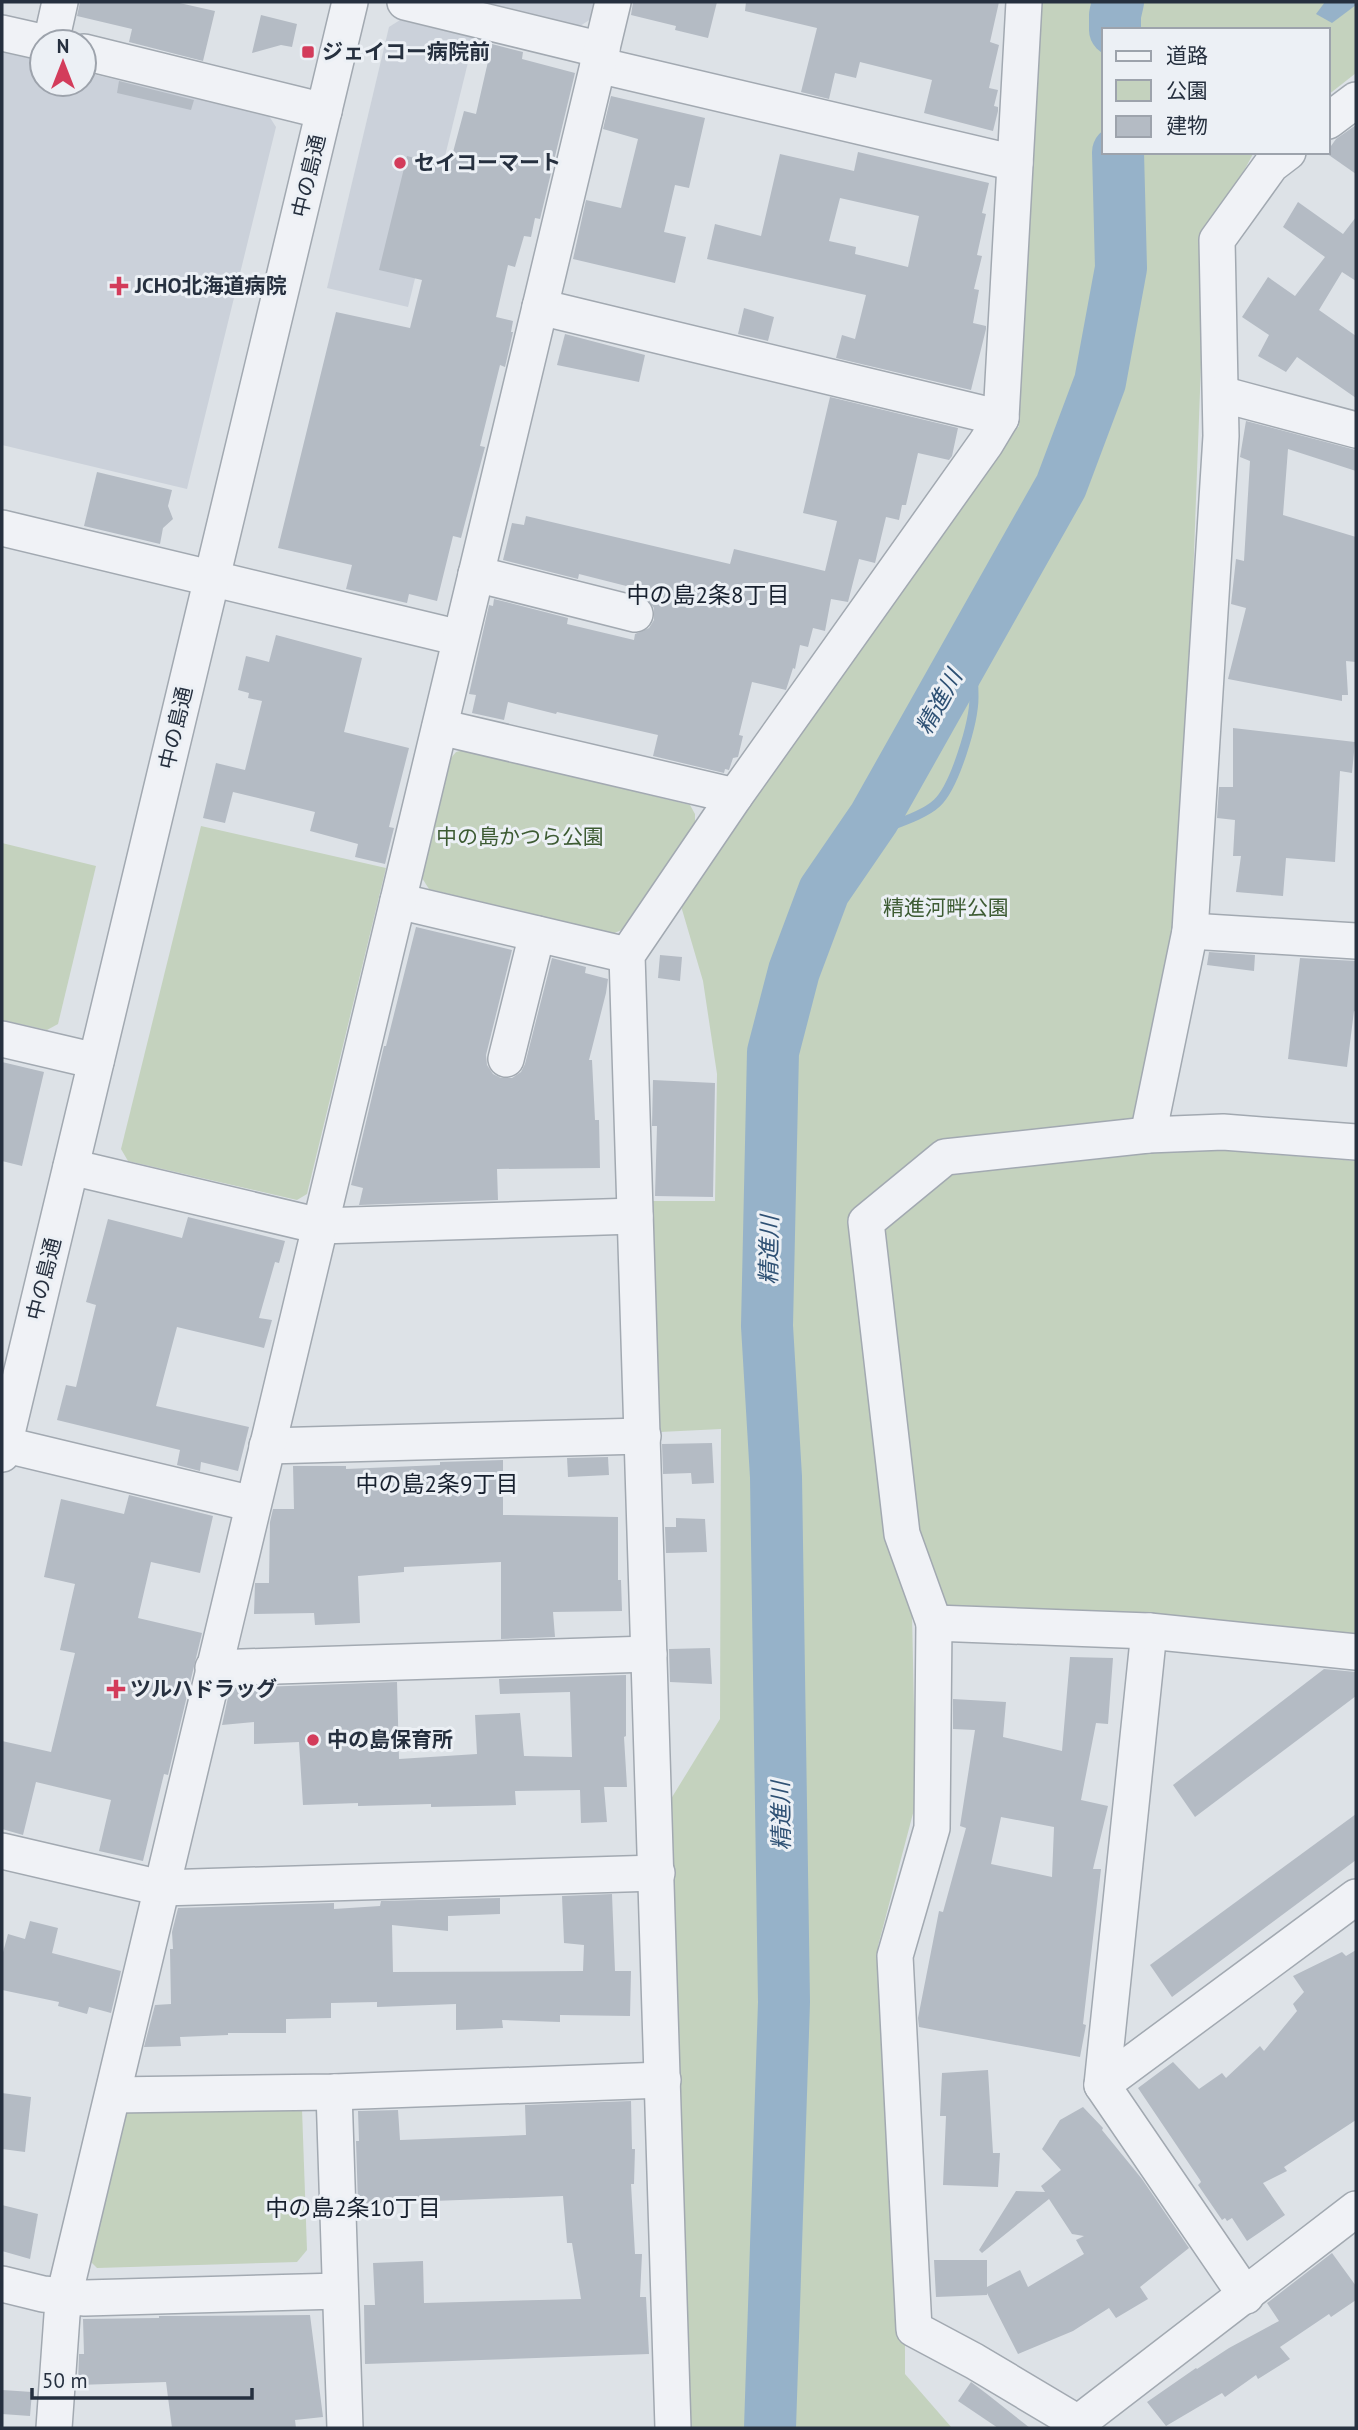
<svg xmlns="http://www.w3.org/2000/svg" width="1358" height="2430" viewBox="0 0 1358 2430" font-family="'PT Sans','Noto Sans JP',sans-serif">
  <style>
    .built { fill: #cbd1da }
    .green { fill: #c4d2be }
    .water { fill: #96b2c9 }
    .lines { fill: none; stroke-linecap: round; stroke-linejoin: round }
    .stream { stroke: #96b2c9; stroke-width: 9 }
    .river { stroke: #96b2c9; stroke-width: 52 }
    .building { fill: #b4bbc4; fill-rule: evenodd }
    .minor-casing { stroke: #a2a9b1; stroke-width: 38 }
    .minor { stroke: #f0f2f6; stroke-width: 35 }
    .poi-dot { fill: #d33c5b; stroke: #ecf0f5; stroke-width: 2.5 }
    .labels { text-anchor: middle; stroke-width: 6; stroke-linejoin: round; paint-order: stroke }
    .poi-label { font-size: 21px; font-weight: bold; fill: #26303f; stroke: #ecf0f5; text-anchor: start }
    .street-label { font-size: 21px; fill: #26303f; stroke: #ecf0f5 }
    .park-label { font-size: 21px; fill: #3d5b33; stroke: #ecf0f5 }
    .neighbourhood-label { font-size: 23px; fill: #18212f; stroke: #ecf0f5 }
    .water-label { font-size: 23px; font-style: italic; fill: #2f5174; stroke: #ecf0f5 }
  </style>
  <rect width="100%" height="100%" fill="#dde2e7"/>
  <g class="built">
    <path d="M481 2H595L591 19 580 26Z"/>
    <path d="M400 20 474 38 408 307 327 288 389 27Z"/>
    <path d="M2 52 42 61V84H84V72L269 116 276 127 187 489 2 445Z"/>
  </g>
  <g class="green">
    <path d="M1042 2H1356V73L1328 95V30H1104V152H1254L1214 227 1205 257 1181 902 1136 1119 938 1140 852 1214 887 1535 912 1614 916 1802 878 1946 905 2340V2374L952 2428H688L666 1807 720 1719 721 1429 660 1432 653 1201H715L717 1074 703 981 681 906 932 529 1019 426Z"/>
    <path d="M464 750 690 805 695 814V823L624 929 612 934 429 889 422 878 451 758 456 752Z"/>
    <path d="M201 826 386 868 307 1194 297 1200 128 1161 121 1149Z"/>
    <path d="M2 843 96 866 58 1024 47 1030 2 1020Z"/>
    <path d="M1196 1148 1356 1161V1634L948 1609 938 1601 918 1533 881 1223 950 1175Z"/>
    <path d="M302 2109 307 2250 297 2262 97 2268 84 2255 115 2111Z"/>
  </g>
  <path class="water" d="M1325 2H1356V5L1332 23 1316 14Z"/>
  <g class="lines">
    <path class="stream" d="M859 840C881 827 920 819 937 803 955 786 974 722 974 697 974 679 972 661 973 643"/>
    <g class="river">
      <path d="M1115 30V15L1118 2"/>
      <path d="M770 2428 784 2002 776 1477 767 1326 773 1052 794 971 824 891 874 818 1061 486 1100 382 1121 268 1118 152"/>
    </g>
  </g>
  <g class="building">
    <path d="M80 2H175L215 11 203 61 129 42 132 29 77 16Z"/>
    <path d="M633 2H717L708 38 675 30 676 26 631 15Z"/>
    <path d="M746 2H999L990 42 999 45 989 88 998 90 994 106 998 107V111L993 131 924 113 932 80 860 62 856 78 835 73 829 99 801 92 817 28 745 11Z"/>
    <path d="M261 15 297 24 292 47 281 45 252 53Z"/>
    <path d="M492 44 523 52 522 59 575 73 540 219 535 218 531 237 524 236 515 267 508 265 496 317 513 321 511 332H513L505 367 500 365 480 446 485 447 461 538 453 536 437 601 409 594 407 603 346 589 352 565 278 548 336 312 410 328 422 280 379 270 407 156 449 167 464 111 476 114Z"/>
    <path d="M119 81 194 100 191 110 117 93Z"/>
    <path d="M611 96 705 118 689 188 675 185 664 232 686 237 675 283 573 259 586 200 621 208 638 139 603 129Z"/>
    <path d="M1356 125V174L1326 153 1336 139Z"/>
    <path d="M858 152 989 183 982 213 986 214 977 255 982 256 974 289 979 290 973 323 986 326V329L971 390 836 358 842 335 855 339 866 295 707 259 715 224 761 236 780 154 854 171ZM840 198 919 216 908 267 855 254 856 247 829 241Z"/>
    <path d="M1298 202 1343 234 1356 217V281L1342 272 1319 310 1356 336V398L1297 357 1286 372 1258 356 1269 335 1242 317 1268 277 1295 296 1325 257 1283 227Z"/>
    <path d="M744 308 774 317 768 341 738 334Z"/>
    <path d="M565 334 645 355 639 382 557 365Z"/>
    <path d="M830 397 958 428 952 456 949 460 918 453 906 505H902L899 520 886 517 875 563 859 559 848 602 831 599 825 631 813 628 808 647 800 645 795 669 793 668 786 690 752 682 739 735 743 736 738 757 733 758 729 770 725 769 724 773 653 756 658 735 557 712 556 714 508 702 504 720 472 713 476 695 469 694 489 605 493 606 494 599 568 618 567 624 634 640 635 634 649 628 654 620V608L645 597 646 591 579 574 578 579 503 560 512 523 524 525 526 516 730 564 734 549 825 571 837 521 803 513Z"/>
    <path d="M1246 421 1356 450V471L1288 449 1283 515 1356 537V662L1346 661 1348 695H1342V701L1228 679 1246 608 1231 604 1236 559 1244 561 1250 461 1240 457Z"/>
    <path d="M97 472 172 490 168 506 173 519 163 528 160 544 84 526Z"/>
    <path d="M276 635 362 658 344 732 409 748 389 827 394 828 385 864 355 857 358 844 310 831 315 812 233 792 225 823 203 818 216 763 245 770 262 701 248 698 249 693 238 690 246 656 269 662Z"/>
    <path d="M1233 728 1355 742 1352 773 1340 771 1335 862 1286 858 1283 896 1236 892 1241 856H1233L1235 820 1217 818 1219 787H1233Z"/>
    <path d="M416 927 512 950 486 1055 487 1065 493 1074 501 1078H512L521 1072 525 1064 552 958 586 967 585 973 608 979 606 993 589 1060H592L595 1120H599L600 1168 497 1169 498 1200 359 1205 363 1188 351 1185 384 1046H386Z"/>
    <path d="M1209 952 1255 955 1254 971 1207 965Z"/>
    <path d="M660 955 682 957 680 981 658 978Z"/>
    <path d="M1300 958 1356 961V1012L1354 1011 1347 1067 1288 1059Z"/>
    <path d="M2 1062 44 1072 22 1166 2 1161Z"/>
    <path d="M653 1080 715 1083 713 1197 655 1196 657 1126H652Z"/>
    <path d="M188 1217 285 1241 279 1263 275 1262 259 1318 272 1320 264 1348 177 1327 156 1406 249 1427 238 1471 201 1462 200 1471 177 1465 180 1450 57 1420 66 1385 76 1387 96 1305 86 1302 108 1219 182 1238Z"/>
    <path d="M712 1443 714 1483 692 1484 691 1473 663 1474 662 1444Z"/>
    <path d="M608 1457 609 1475 568 1477 567 1458Z"/>
    <path d="M503 1460V1515L618 1517V1580H621L622 1611 553 1612 555 1637 501 1639V1562L404 1567V1572L358 1576 360 1623 315 1625 314 1613 254 1614 255 1583H269L270 1522 273 1509H294L293 1466H346V1469L440 1465V1462Z"/>
    <path d="M129 1495 213 1516 200 1573 151 1562 138 1618 202 1633 168 1775 164 1774 143 1861 99 1851 111 1800 36 1782 23 1835 2 1829V1741L51 1752 75 1653 60 1650 75 1584 44 1577 61 1499 124 1514Z"/>
    <path d="M676 1518 705 1519 707 1552 666 1553 665 1527H676Z"/>
    <path d="M710 1648 712 1684 670 1682 669 1649Z"/>
    <path d="M1070 1657 1113 1658 1108 1724 1096 1723 1081 1800 1108 1806 1093 1869H1101L1083 2024 1086 2025 1080 2057 919 2027 918 2018 939 1911 943 1912 966 1828 960 1826 975 1730 953 1729V1699L1006 1702 1003 1737 1062 1751ZM1001 1817 1054 1827 1052 1877 991 1864Z"/>
    <path d="M1324 1669 1356 1672V1696L1195 1817 1173 1785Z"/>
    <path d="M626 1675V1736L624 1737 627 1787H604L607 1822 581 1823 580 1790 515 1791 516 1805 431 1807V1804L358 1806V1803L303 1805 299 1742 254 1744V1722L222 1725 230 1688 397 1682 399 1759 477 1754 475 1715 520 1713 524 1756 572 1757 570 1692 500 1694 499 1679Z"/>
    <path d="M1356 1814V1860L1172 1997 1150 1965Z"/>
    <path d="M612 1894 615 1971H631L630 2016 560 2015V2022L502 2020 503 2028 456 2030V2004L377 2007V2002L331 2003V2018L286 2019V2033H228V2035L180 2037 181 2046 144 2047 155 2005 171 2004 170 1949H173L172 1932 178 1908 334 1903V1909L380 1906 381 1901 500 1898V1914L448 1916V1931L392 1925 393 1972 583 1971 584 1945 564 1943 562 1896Z"/>
    <path d="M30 1921 58 1928 52 1953 121 1971 111 2013 89 2007 87 2014 58 2006 59 2002 2 1990V1956L8 1934 25 1939Z"/>
    <path d="M1356 1950V2120L1284 2167 1287 2171 1263 2183 1285 2215 1247 2241 1232 2218 1227 2221 1225 2218 1222 2220 1198 2185 1201 2182 1200 2180 1138 2088 1173 2062 1199 2089 1222 2073 1226 2078 1260 2046 1264 2051 1297 2011 1293 2004 1304 1992 1293 1976 1342 1952 1346 1956Z"/>
    <path d="M988 2070 993 2153H1000L998 2187 943 2185 946 2116H940L942 2073Z"/>
    <path d="M2 2093 31 2097 25 2152 2 2149Z"/>
    <path d="M631 2101 632 2149H635L634 2184H631L635 2254H642L640 2297H646L649 2354 365 2364 364 2305H375L373 2263 423 2261 424 2303 581 2299 572 2243H567L563 2196 358 2204 356 2141H359L358 2111 398 2110 400 2140 526 2135 525 2105Z"/>
    <path d="M1083 2107 1103 2128 1102 2130 1142 2179 1189 2248 1140 2287 1148 2299 1116 2318 1109 2308 1073 2331 1018 2354 987 2293V2295L936 2297 934 2260H987V2287L1020 2270 1028 2287 1084 2254 1076 2240 1084 2236 1072 2234 1049 2199 982 2253 979 2250 1016 2191 1045 2192 1041 2186 1061 2170 1042 2149 1060 2120Z"/>
    <path d="M2 2205 38 2214 30 2259 2 2251Z"/>
    <path d="M1332 2253 1356 2286V2300L1331 2317 1329 2314 1280 2347 1290 2359 1258 2379 1256 2375 1225 2397 1222 2393 1166 2426 1147 2402 1196 2368 1197 2369 1229 2348 1279 2321 1267 2303Z"/>
    <path d="M310 2315 323 2417 295 2420 296 2428H172L166 2382 78 2385 79 2354H84L83 2319 159 2318V2316H181Z"/>
    <path d="M971 2382 987 2394 1030 2428H998L958 2401Z"/>
    <path d="M2 2390 32 2392 30 2416 2 2414Z"/>
  </g>
  <g class="lines">
    <g class="minor-casing">
      <g id="minor">
        <path d="M405 2 602 50"/>
        <path d="M2 33 42 42"/>
        <path d="M51 42 60 2"/>
        <path d="M84 52 324 111"/>
        <path d="M598 65 1015 163"/>
        <path d="M1328 121 1356 100"/>
        <path d="M1288 152 1271 165 1217 240 1221 436 1190 931 1148 1135 1223 1132 1356 1142"/>
        <path d="M540 307 1001 418"/>
        <path d="M1221 394 1356 430"/>
        <path d="M2 528 460 638"/>
        <path d="M476 574 635 614"/>
        <path d="M440 727 735 796"/>
        <path d="M398 901 627 955"/>
        <path d="M1190 931 1356 941"/>
        <path d="M2 1039 96 1061"/>
        <path d="M506 1059 537 934"/>
        <path d="M71 1167 320 1226 635 1216"/>
        <path d="M2 1444 253 1504"/>
        <path d="M267 1446 643 1436"/>
        <path d="M2 1454 350 2"/>
        <path d="M934 1623 902 1534 866 1222 945 1157 1148 1135"/>
        <path d="M1149 1631 1102 2085 1246 2296"/>
        <path d="M213 1668 649 1654"/>
        <path d="M2 1851 161 1888 657 1873"/>
        <path d="M1102 2085 1356 1897"/>
        <path d="M334 2092 345 2428"/>
        <path d="M113 2095 334 2092 663 2080"/>
        <path d="M2 2284 43 2294 85 2298 340 2291"/>
        <path d="M1078 2423 1356 2209"/>
        <path d="M54 2428 62 2315 68 2280 613 2"/>
        <path d="M673 2428 627 955 735 796 986 443 1001 418 1024 2"/>
        <path d="M1081 2428 1078 2423 974 2361 914 2329 895 1956 932 1828 934 1623 1149 1631 1356 1652"/>
      </g>
    </g>
    <use href="#minor" class="minor"/>
  </g>
  <g class="poi-dot">
    <rect x="301" y="45" width="14" height="14" rx="3.5"/>
    <circle cx="400" cy="163" r="7"/>
    <path d="M115.5 275.5h7v7h7v7h-7v7h-7v-7h-7v-7h7z"/>
    <path d="M112.5 1678.5h7v7h7v7h-7v7h-7v-7h-7v-7h7z"/>
    <circle cx="313" cy="1740" r="7"/>
  </g>
  <g class="labels">
    <g class="poi-label">
      <text x="322" y="59">ジェイコー病院前</text>
      <text x="414" y="170">セイコーマート</text>
      <text x="135" y="293">JCHO北海道病院</text>
      <text x="130" y="1696">ツルハドラッグ</text>
      <text x="327" y="1747">中の島保育所</text>
    </g>
    <g class="street-label">
      <text transform="translate(309 176) rotate(-77)" y="7">中の島通</text>
      <text transform="translate(176 728) rotate(-77)" y="7">中の島通</text>
      <text transform="translate(44 1279) rotate(-76)" y="7">中の島通</text>
    </g>
    <g class="park-label">
      <text x="520" y="844">中の島かつら公園</text>
      <text x="946" y="915">精進河畔公園</text>
    </g>
    <g class="neighbourhood-label">
      <text x="708" y="603">中の島2条8丁目</text>
      <text x="437" y="1492">中の島2条9丁目</text>
      <text x="353" y="2216">中の島2条10丁目</text>
    </g>
    <g class="water-label">
      <text transform="translate(939 702) rotate(-61)" y="8">精進川</text>
      <text transform="translate(769 1250) rotate(-89)" y="8">精進川</text>
      <text transform="translate(781 1816) rotate(-91)" y="8">精進川</text>
    </g>
  </g>
  <rect width="1358" height="2430" fill="none" stroke="#26303f" stroke-width="7"/>
  <rect x="1102" y="28" width="228" height="126" fill="#ecf0f5" stroke="#9da3ac" stroke-width="2"/>
  <rect x="1116" y="51" width="35" height="10" fill="#f0f2f6" stroke="#9da3ac" stroke-width="2"/>
  <text x="1166" y="63" font-size="21" fill="#26303f">道路</text>
  <rect x="1116" y="80" width="35" height="21" fill="#c4d2be" stroke="#9da3ac" stroke-width="2"/>
  <text x="1166" y="98" font-size="21" fill="#26303f">公園</text>
  <rect x="1116" y="116" width="35" height="21" fill="#b4bbc4" stroke="#9da3ac" stroke-width="2"/>
  <text x="1166" y="133" font-size="21" fill="#26303f">建物</text>
  <g transform="translate(63 63)"><circle r="33" fill="#ecf0f5" stroke="#9da3ac" stroke-width="2"/>
  <path d="M0-5L12 26L0 18L-12 26Z" fill="#d33c5b"/>
  <text y="-10" font-size="19" font-weight="bold" text-anchor="middle" fill="#26303f">N</text>
  </g>
  <path d="M32 2388v10h220v-10" fill="none" stroke="#26303f" stroke-width="3.5"/>
  <text x="42" y="2388" font-size="21" fill="#26303f" stroke="#ecf0f5" stroke-width="5" paint-order="stroke">50 m</text>
</svg>
